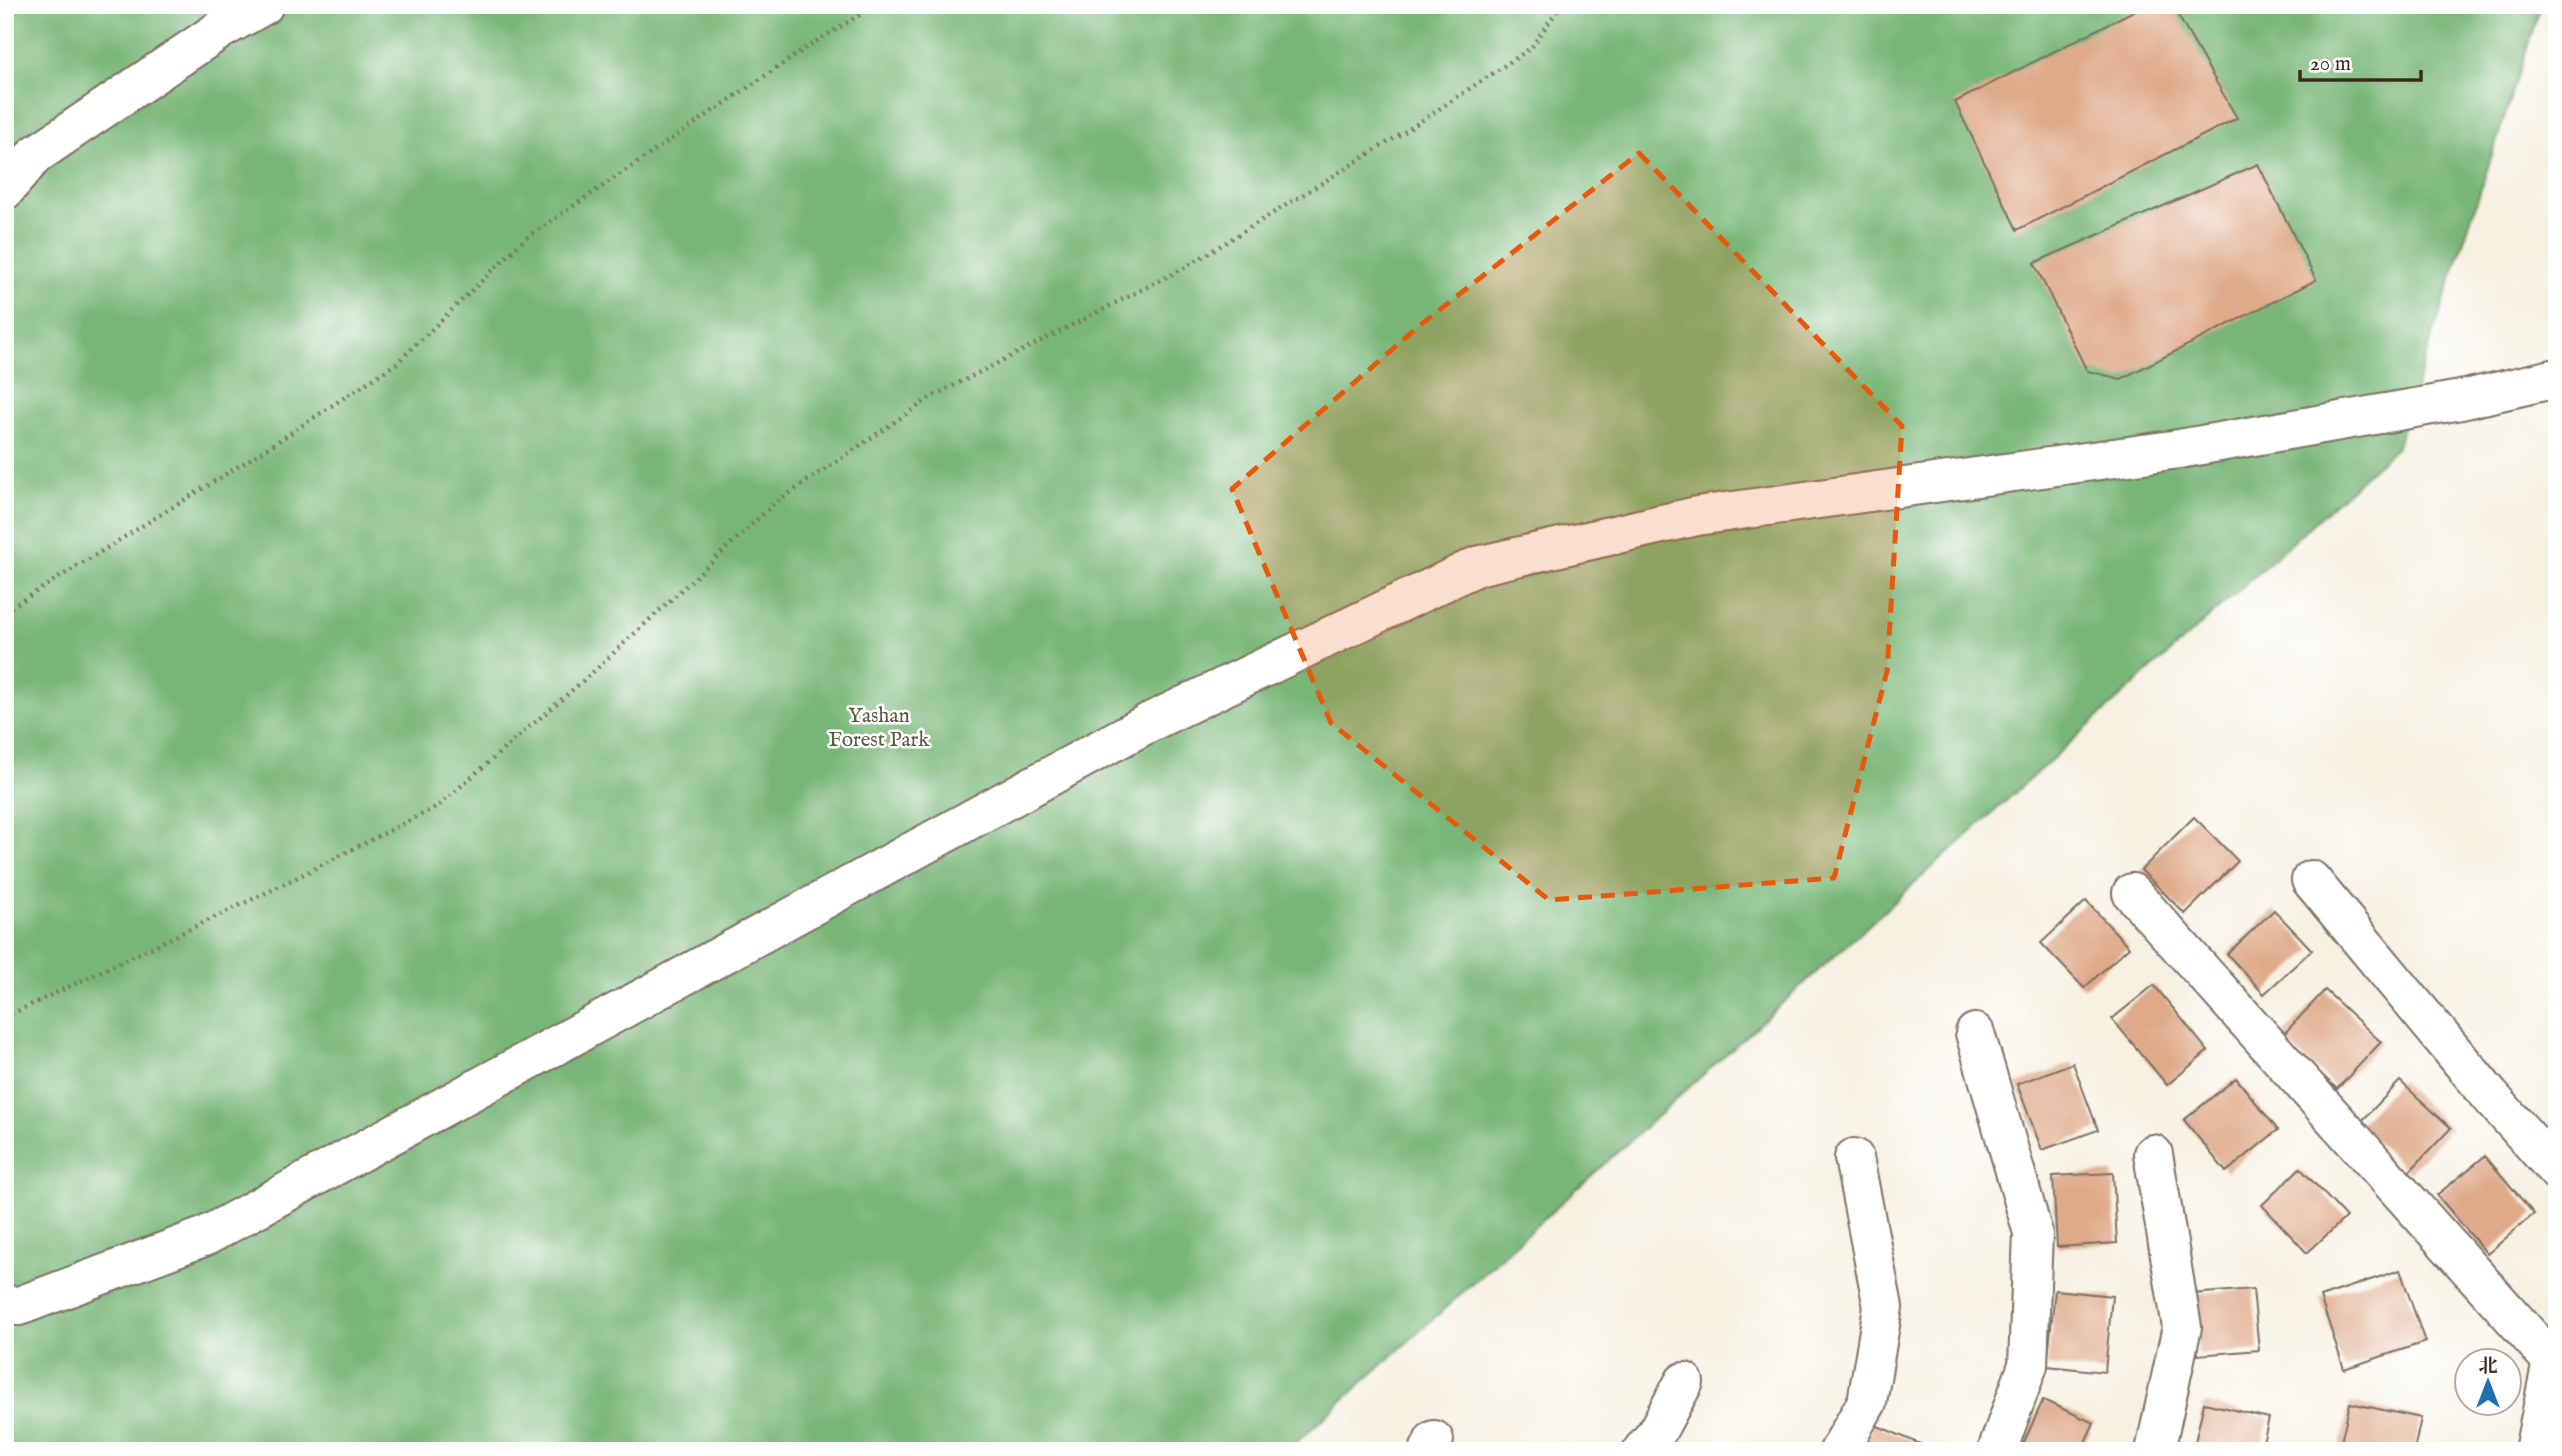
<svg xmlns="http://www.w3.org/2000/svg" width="2562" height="1456" viewBox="0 0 2562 1456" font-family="'IM FELL English','Noto Serif SC',serif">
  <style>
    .forest { fill: #78b677; stroke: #5a704a; stroke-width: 2 }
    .building { fill: #dfaa8a }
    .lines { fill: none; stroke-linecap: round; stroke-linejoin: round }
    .minor-casing { stroke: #7d7063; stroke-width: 42 }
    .path { stroke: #7d7063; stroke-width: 4.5; stroke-dasharray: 2 5; stroke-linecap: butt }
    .minor { stroke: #fff; stroke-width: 38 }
    .marked { fill: #e8590c; fill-opacity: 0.2; stroke: #e8590c; stroke-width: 5; stroke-dasharray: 14 9; stroke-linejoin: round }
    .labels { text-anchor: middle; stroke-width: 5; stroke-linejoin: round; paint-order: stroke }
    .park-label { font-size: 21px; fill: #565d3f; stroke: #fff }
  </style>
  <rect width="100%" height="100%" fill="#fff"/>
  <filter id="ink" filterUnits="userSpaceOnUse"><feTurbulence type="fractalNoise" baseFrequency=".0143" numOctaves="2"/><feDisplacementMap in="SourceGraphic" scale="14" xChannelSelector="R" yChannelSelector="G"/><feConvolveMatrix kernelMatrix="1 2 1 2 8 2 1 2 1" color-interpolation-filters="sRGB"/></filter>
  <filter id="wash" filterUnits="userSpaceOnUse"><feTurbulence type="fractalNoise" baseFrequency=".00686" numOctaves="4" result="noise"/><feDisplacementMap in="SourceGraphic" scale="28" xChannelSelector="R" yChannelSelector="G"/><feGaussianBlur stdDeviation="1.57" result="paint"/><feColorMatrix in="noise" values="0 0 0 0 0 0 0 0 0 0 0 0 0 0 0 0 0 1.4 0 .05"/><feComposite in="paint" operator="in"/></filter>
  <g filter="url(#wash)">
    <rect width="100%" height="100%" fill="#f7f1e2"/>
    <path class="forest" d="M5 5H2541L2396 448 1287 1451H5Z"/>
    <g id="blocks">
      <g class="building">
        <path d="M2145 5H2172L2237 118 2017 230 1955 102Z"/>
        <path d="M2258 164 2316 280 2121 379 2087 371 2034 263Z"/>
        <path d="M2194 817 2238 861 2185 914 2141 870Z"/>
        <path d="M2086 901 2129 947 2084 988 2041 943Z"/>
        <path d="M2274 910 2312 950 2264 994 2227 954Z"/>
        <path d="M2154 985 2208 1051 2167 1085 2112 1019Z"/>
        <path d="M2325 990 2381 1042 2337 1089 2281 1037Z"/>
        <path d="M2073 1063 2098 1130 2042 1150 2017 1084Z"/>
        <path d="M2236 1078 2278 1130 2226 1172 2184 1120Z"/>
        <path d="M2400 1081 2451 1128 2409 1172 2359 1124Z"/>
        <path d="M2485 1156 2534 1214 2487 1254 2437 1195Z"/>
        <path d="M2300 1168 2346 1217 2307 1253 2262 1205Z"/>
        <path d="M2113 1173 2117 1243 2057 1247 2053 1176Z"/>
        <path d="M2400 1270 2425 1342 2344 1369 2320 1297Z"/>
        <path d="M2253 1289 2259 1350 2198 1355 2192 1294Z"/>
        <path d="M2055 1290 2112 1296 2105 1372 2047 1366Z"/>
        <path d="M2043 1400 2094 1423 2081 1451H2020Z"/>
        <path d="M2204 1403 2269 1418 2261 1451H2193Z"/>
        <path d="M2350 1403 2421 1418 2414 1451H2339Z"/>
        <path d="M1873 1424 1930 1448 1929 1451H1862Z"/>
      </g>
    </g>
  </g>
  <g filter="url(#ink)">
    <use href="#blocks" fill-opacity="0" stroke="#7d7063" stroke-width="2"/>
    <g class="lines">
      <g class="minor-casing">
        <g id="minor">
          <path d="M5 190 35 155 218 31 264 5"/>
          <path d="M2311 880 2490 1096 2557 1171"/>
          <path d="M2132 893 2552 1361"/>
          <path d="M1975 1033 2033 1233 2028 1365 1997 1451"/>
          <path d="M2153 1154 2182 1327 2155 1451"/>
          <path d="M5 1305 19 1306 206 1236 1148 723 1477 566 1697 516 2179 449 2461 400 2557 378"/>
          <path d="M1429 1451 1434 1440"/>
          <path d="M1642 1451 1655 1435 1684 1382"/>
          <path d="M1839 1451 1867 1402 1883 1307 1854 1158"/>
          <path d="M2534 1451 2552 1361 2557 1357"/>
        </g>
      </g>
      <g class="path">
        <path d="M5 611 260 453 397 363 526 238 812 44 876 5"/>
        <path d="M5 1017 276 888 438 806 592 673 775 503 933 396 1186 267 1406 131 1531 48 1561 5"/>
      </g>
      <use href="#minor" class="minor"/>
    </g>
  </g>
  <path class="marked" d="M1639 153 1902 426 1887 671 1834 878 1549 900 1331 723 1232 489 1419 326Z"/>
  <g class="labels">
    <g class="park-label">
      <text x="879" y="722">Yashan<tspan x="879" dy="24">Forest Park</tspan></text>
    </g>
  </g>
  <rect width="2562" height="1456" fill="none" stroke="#fff" stroke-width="28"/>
  <g transform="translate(2488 1382)"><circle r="33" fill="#ffffff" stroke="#b1aaa5" stroke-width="2"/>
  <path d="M0-5L12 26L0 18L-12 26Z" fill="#1f6fb2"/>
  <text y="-10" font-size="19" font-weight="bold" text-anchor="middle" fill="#3b2a1e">北</text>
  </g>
  <path d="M2300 70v10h121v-10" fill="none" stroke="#3b2a1e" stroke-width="3.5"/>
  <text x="2310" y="70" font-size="21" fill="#3b2a1e" stroke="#ffffff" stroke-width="5" paint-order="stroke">20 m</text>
</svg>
